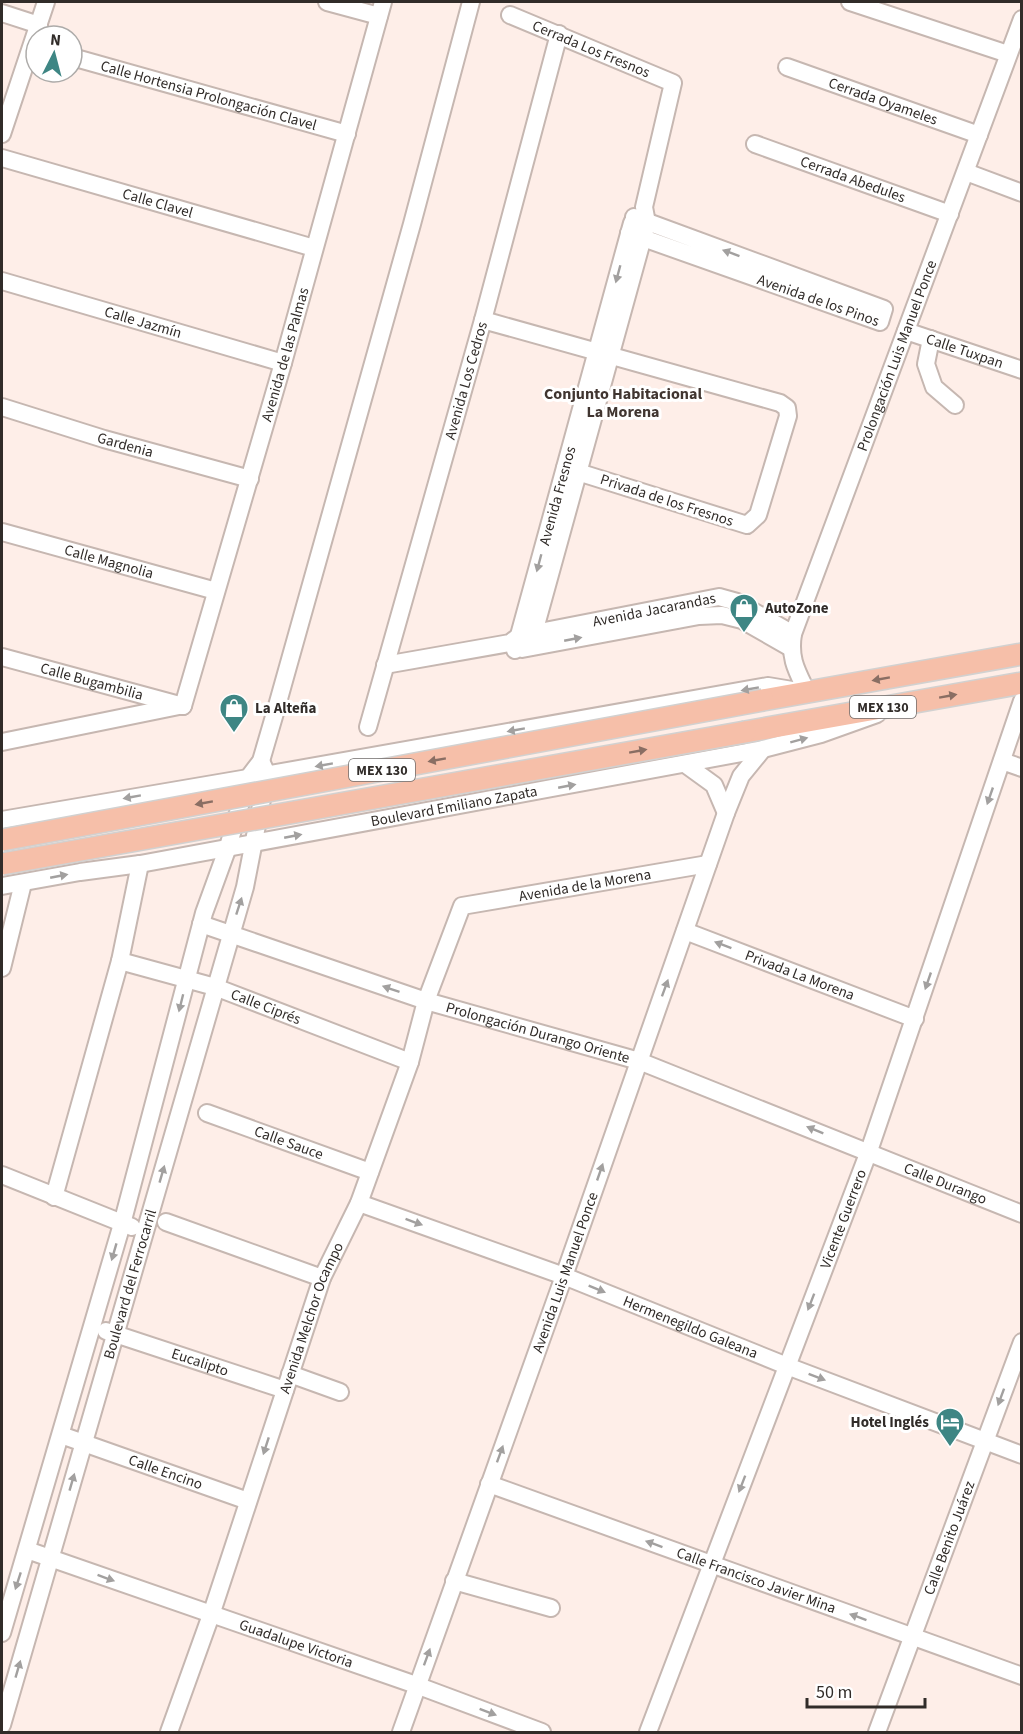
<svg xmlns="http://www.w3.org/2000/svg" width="1023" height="1734" viewBox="0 0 1023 1734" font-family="'Source Sans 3',sans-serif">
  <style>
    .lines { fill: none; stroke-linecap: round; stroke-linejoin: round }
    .minor-casing { stroke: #c6b7b1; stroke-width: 20 }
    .major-casing { stroke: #d2d1d0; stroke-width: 24 }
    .minor { stroke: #fff; stroke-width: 16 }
    .major { stroke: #f6bfa9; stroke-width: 21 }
    .major-bridge-casing { stroke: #d2d1d0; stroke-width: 24; stroke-linecap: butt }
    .major-bridge { stroke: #f6bfa9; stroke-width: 21 }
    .oneway { fill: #a2a09f }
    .oneway2 { fill: #8a6e63 }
    .labels { text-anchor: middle; stroke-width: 6; stroke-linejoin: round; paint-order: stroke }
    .shield { fill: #fff; stroke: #6f6b69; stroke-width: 1.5 }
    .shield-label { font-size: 14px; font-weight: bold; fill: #312c29 }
    .street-label { font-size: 15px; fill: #312c29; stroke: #fff }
    .poi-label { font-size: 15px; font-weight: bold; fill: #312c29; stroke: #fff; text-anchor: start }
    .neighbourhood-label { font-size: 16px; font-weight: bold; fill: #403530; stroke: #fff }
  </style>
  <rect width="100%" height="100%" fill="#feeee8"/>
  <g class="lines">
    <g class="minor-casing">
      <g id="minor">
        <path d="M327 2 379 16"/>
        <path d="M850 2 1008 54"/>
        <path d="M2 13 39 25"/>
        <path id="s1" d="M510 15 673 83 644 207 647 223 530 647"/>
        <path id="s2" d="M72 57 347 134"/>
        <path id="s3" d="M787 67 979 135"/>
        <path d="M2 134 46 2"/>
        <path id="s4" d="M755 144 950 214"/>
        <path id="s5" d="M2 158 314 248"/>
        <path d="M966 172 1022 193"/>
        <path id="s6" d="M629 233 880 322 884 309 634 217"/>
        <path id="s7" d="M2 281 283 363"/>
        <path d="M483 320 780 403 787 408 788 416 758 515 747 525 565 468"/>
        <path id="s8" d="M906 331 1022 370"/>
        <path d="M931 339 926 364 934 387 955 405"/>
        <path id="s9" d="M2 407 104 439 250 479"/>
        <path id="s10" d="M2 532 216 591"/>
        <path d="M522 649 699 616 722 615 742 620 791 648"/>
        <path id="s11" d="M515 650 632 223"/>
        <path id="s12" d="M2 657 183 706"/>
        <path id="s13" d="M385 665 510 643 519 636 719 597 737 602 793 634"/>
        <path id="s14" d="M807 692C797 671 789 659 793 634L1022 19"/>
        <path id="s15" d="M183 706 283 363 383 2"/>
        <path id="s16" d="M368 727 483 320 559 34"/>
        <path d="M2 742 179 706"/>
        <path d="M1002 761 1022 768"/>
        <path d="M685 764 714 785 726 813"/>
        <path d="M2 820 248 778 768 686 798 691"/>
        <path id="s17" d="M2 886 80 872 140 864 763 749 821 734 877 714"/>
        <path id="s18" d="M201 924 426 1001 639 1061 1022 1214"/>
        <path id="s19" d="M685 931 915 1019"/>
        <path id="s20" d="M120 961 215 987 410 1062"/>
        <path d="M2 968 23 883"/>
        <path id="s21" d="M207 1113 370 1172"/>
        <path d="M2 1175 132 1227"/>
        <path d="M54 1197 120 961 140 864"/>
        <path id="s22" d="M359 1203 564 1276 787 1366 1022 1455"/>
        <path d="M166 1222 322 1278"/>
        <path id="s23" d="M106 1331 285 1390"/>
        <path d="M290 1374 340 1392"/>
        <path id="s24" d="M61 1435 248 1501"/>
        <path id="s25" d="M489 1484 1022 1676"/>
        <path id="s26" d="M27 1550 416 1685 542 1732"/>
        <path d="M454 1581 551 1608"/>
        <path d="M2 1633 122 1224 204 913 228 847 248 778 261 761 275 713 412 224 471 2"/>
        <path id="s27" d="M2 1725 245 887 267 774 261 761"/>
        <path id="s28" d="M169 1732 211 1615 322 1278 359 1203 410 1062 426 1001 462 906 708 864"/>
        <path id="s29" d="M401 1732 564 1276 726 813 741 776 763 749"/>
        <path id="s30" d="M648 1732 869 1151 1022 701"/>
        <path id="s31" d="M877 1732 1022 1342"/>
      </g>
    </g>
    <g class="major-casing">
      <g id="major">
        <path d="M763 700 1022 654"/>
        <path d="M745 732 1022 683"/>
      </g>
    </g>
    <use href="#minor" class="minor"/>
    <use href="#major" class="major"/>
    <g class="major-bridge-casing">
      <g id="major-bridge">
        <path d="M2 840 763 700"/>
        <path d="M2 864 745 732"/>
      </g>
    </g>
    <use href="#major-bridge" class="major-bridge"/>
  </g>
  <defs><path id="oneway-solid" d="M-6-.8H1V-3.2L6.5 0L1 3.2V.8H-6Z" transform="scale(1.5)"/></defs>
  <g class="oneway">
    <use href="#oneway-solid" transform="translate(731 253) rotate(-160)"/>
    <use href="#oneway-solid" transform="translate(618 274) rotate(105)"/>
    <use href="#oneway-solid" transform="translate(539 563) rotate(105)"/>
    <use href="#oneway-solid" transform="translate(573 639) rotate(-11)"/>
    <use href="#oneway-solid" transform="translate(750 689) rotate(170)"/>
    <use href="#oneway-solid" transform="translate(516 730) rotate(170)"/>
    <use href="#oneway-solid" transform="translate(799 740) rotate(-15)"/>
    <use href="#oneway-solid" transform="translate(324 765) rotate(170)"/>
    <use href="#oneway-solid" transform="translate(567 786) rotate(-11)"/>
    <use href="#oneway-solid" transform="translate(990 796) rotate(109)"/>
    <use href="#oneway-solid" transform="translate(132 797) rotate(170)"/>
    <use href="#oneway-solid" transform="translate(293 836) rotate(-11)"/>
    <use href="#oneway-solid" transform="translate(59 876) rotate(-11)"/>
    <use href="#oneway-solid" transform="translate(239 906) rotate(-72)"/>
    <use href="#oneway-solid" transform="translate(723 945) rotate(-159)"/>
    <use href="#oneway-solid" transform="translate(928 981) rotate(109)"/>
    <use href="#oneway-solid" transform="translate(665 988) rotate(-70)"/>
    <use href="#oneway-solid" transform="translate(391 989) rotate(-161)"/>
    <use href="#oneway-solid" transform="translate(181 1003) rotate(104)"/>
    <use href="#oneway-solid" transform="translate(815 1130) rotate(-158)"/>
    <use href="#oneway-solid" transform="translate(600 1172) rotate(-71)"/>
    <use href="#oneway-solid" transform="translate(162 1174) rotate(-74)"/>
    <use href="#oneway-solid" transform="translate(414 1222) rotate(20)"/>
    <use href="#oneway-solid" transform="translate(114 1252) rotate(106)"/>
    <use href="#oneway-solid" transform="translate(597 1289) rotate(22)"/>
    <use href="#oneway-solid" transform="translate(811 1302) rotate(111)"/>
    <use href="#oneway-solid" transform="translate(817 1377) rotate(21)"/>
    <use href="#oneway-solid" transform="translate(1001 1397) rotate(110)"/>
    <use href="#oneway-solid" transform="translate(266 1446) rotate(108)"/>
    <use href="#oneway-solid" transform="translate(500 1454) rotate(-70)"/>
    <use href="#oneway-solid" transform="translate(72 1482) rotate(-74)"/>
    <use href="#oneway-solid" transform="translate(742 1484) rotate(111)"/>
    <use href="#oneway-solid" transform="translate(654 1544) rotate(-160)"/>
    <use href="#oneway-solid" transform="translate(106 1578) rotate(20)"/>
    <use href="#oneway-solid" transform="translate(18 1581) rotate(108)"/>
    <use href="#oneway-solid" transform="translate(858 1617) rotate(-160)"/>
    <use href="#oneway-solid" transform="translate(427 1657) rotate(-70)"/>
    <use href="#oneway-solid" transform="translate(18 1669) rotate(-74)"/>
    <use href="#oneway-solid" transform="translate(488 1712) rotate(21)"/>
  </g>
  <g class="oneway2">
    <use href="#oneway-solid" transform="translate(881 679) rotate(170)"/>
    <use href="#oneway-solid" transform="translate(948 696) rotate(-10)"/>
    <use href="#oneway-solid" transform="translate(638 751) rotate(-10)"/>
    <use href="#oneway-solid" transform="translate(437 760) rotate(170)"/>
    <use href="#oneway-solid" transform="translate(204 803) rotate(170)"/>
  </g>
  <defs>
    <g id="shop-pin" transform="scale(1.5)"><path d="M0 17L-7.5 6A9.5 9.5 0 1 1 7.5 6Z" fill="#3e8684" stroke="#fff"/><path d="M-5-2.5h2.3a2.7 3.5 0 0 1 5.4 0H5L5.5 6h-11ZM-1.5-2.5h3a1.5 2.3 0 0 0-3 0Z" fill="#fff"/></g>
    <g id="hotel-pin" transform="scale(1.5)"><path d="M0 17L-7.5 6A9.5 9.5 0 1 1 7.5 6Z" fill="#3e8684" stroke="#fff"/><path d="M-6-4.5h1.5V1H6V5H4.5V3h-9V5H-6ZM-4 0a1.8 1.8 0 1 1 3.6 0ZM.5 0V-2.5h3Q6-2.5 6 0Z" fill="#fff"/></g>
  </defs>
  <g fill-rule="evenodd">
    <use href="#shop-pin" x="744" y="608"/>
    <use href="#shop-pin" x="234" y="708"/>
    <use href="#hotel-pin" x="950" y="1422"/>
  </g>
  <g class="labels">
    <g class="shield">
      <rect x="850" y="696" width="66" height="22" rx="4.5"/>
      <rect x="349" y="759" width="66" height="22" rx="4.5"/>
    </g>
    <g class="shield-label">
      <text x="883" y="712">MEX 130</text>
      <text x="382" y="775">MEX 130</text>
    </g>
    <g class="street-label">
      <text dy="5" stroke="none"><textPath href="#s1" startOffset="88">Cerrada Los Fresnos</textPath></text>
      <text dy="5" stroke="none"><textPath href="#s2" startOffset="142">Calle Hortensia Prolongación Clavel</textPath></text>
      <text dy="5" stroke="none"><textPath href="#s3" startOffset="102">Cerrada Oyameles</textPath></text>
      <text dy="5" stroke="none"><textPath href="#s4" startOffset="104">Cerrada Abedules</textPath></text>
      <text dy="5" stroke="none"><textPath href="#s5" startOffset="162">Calle Clavel</textPath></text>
      <text dy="5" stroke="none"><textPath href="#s6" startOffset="201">Avenida de los Pinos</textPath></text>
      <text dy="5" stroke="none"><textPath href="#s7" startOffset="147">Calle Jazmín</textPath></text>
      <text dy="5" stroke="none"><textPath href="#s8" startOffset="62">Calle Tuxpan</textPath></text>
      <text dy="5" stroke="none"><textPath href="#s15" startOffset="366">Avenida de las Palmas</textPath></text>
      <text dy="5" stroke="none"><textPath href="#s14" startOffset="358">Prolongación Luis Manuel Ponce</textPath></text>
      <text dy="5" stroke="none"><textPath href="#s16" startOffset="360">Avenida Los Cedros</textPath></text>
      <text dy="5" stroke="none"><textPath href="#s9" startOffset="129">Gardenia</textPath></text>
      <text dy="5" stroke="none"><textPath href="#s11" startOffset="160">Avenida Fresnos</textPath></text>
      <text transform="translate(667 500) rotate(18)" y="5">Privada de los Fresnos</text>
      <text dy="5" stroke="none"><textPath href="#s10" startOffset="111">Calle Magnolia</textPath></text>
      <text dy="5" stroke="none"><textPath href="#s13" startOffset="276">Avenida Jacarandas</textPath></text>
      <text dy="5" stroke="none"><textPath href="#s12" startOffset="93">Calle Bugambilia</textPath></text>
      <text dy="5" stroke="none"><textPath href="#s17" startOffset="459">Boulevard Emiliano Zapata</textPath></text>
      <text dy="5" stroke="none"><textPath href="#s28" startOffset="1002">Avenida de la Morena</textPath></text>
      <text dy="5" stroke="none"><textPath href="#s19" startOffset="123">Privada La Morena</textPath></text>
      <text dy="5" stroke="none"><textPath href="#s20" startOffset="153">Calle Ciprés</textPath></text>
      <text dy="5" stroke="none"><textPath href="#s18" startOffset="354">Prolongación Durango Oriente</textPath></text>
      <text dy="5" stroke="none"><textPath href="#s21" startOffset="87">Calle Sauce</textPath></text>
      <text dy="5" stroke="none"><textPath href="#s18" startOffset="789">Calle Durango</textPath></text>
      <text dy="5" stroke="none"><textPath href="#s30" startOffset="549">Vicente Guerrero</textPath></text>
      <text dy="5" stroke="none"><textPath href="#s29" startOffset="488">Avenida Luis Manuel Ponce</textPath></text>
      <text dy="5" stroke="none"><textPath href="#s27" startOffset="459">Boulevard del Ferrocarril</textPath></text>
      <text dy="5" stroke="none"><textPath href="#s28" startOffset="438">Avenida Melchor Ocampo</textPath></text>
      <text dy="5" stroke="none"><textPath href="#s22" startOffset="354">Hermenegildo Galeana</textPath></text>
      <text dy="5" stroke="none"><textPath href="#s23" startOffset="99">Eucalipto</textPath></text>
      <text dy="5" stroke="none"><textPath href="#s24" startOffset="111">Calle Encino</textPath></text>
      <text dy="5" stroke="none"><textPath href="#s31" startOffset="207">Calle Benito Juárez</textPath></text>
      <text dy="5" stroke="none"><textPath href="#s25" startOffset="284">Calle Francisco Javier Mina</textPath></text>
      <text dy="5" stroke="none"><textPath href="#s26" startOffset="285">Guadalupe Victoria</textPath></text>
    </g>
    <g class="poi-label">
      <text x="765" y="613">AutoZone</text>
      <text x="255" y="713">La Alteña</text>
      <text x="929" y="1427" text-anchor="end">Hotel Inglés</text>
    </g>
    <g class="neighbourhood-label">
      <text x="623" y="399">Conjunto Habitacional<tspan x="623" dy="18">La Morena</tspan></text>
    </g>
  </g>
  <rect width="1023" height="1734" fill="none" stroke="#312c29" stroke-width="6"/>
  <g transform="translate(54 54) rotate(6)"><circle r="28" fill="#ffffff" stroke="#adaba9" stroke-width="1.5"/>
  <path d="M0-4.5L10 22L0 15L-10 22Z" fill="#3e8684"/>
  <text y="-9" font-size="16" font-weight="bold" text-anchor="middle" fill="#312c29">N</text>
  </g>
  <path d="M807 1698v9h118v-9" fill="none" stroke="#312c29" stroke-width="3"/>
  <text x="816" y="1698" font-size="18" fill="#312c29" stroke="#ffffff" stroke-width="4.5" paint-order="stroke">50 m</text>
</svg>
